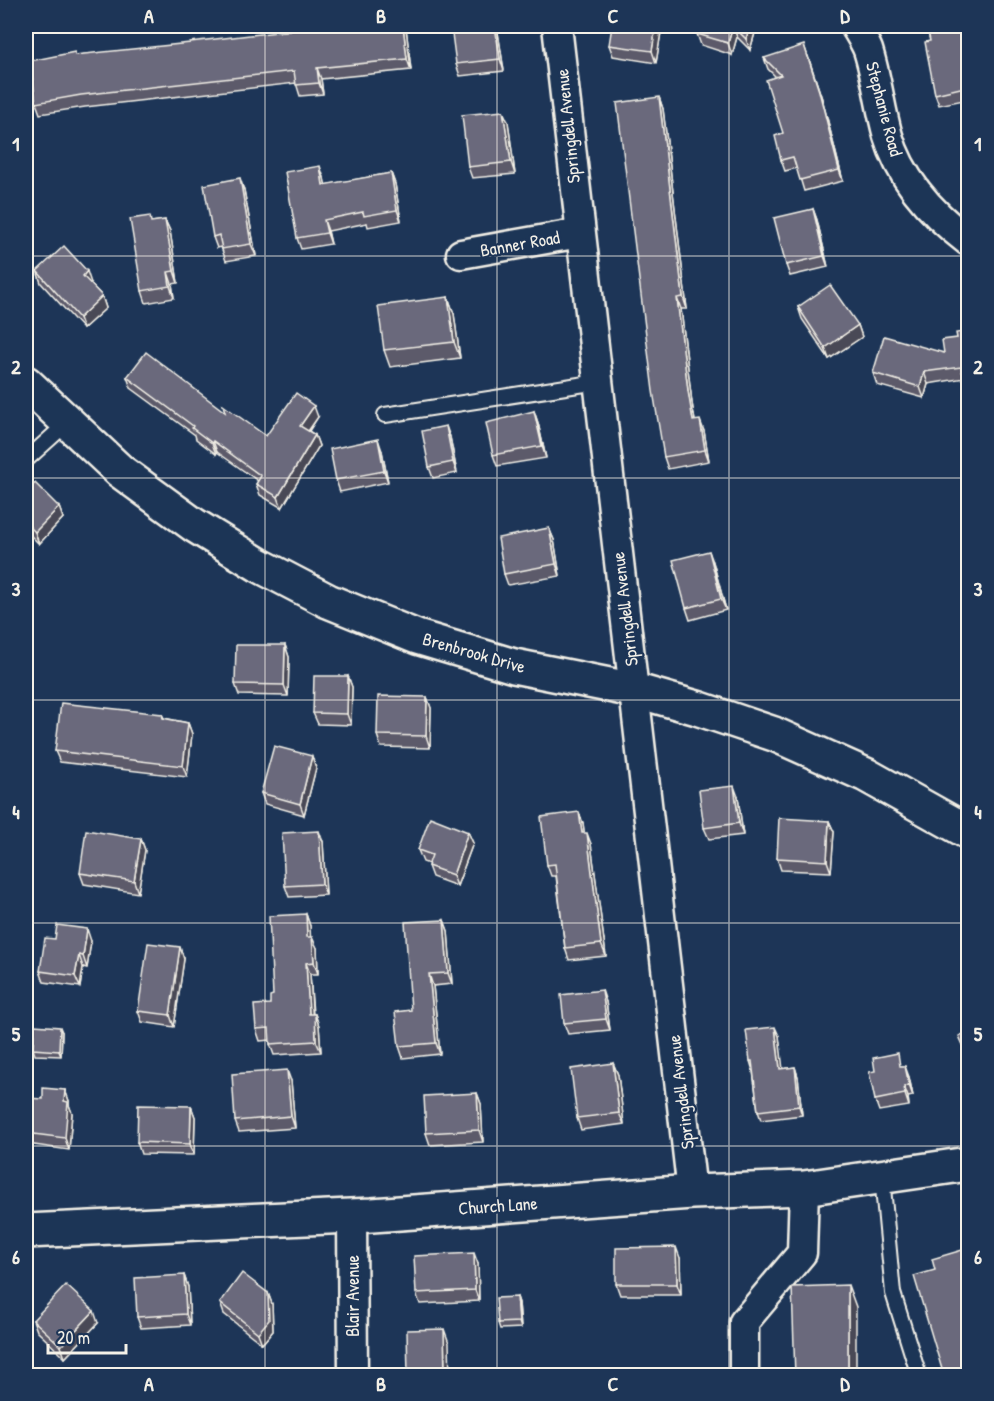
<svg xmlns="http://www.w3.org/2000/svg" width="994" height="1401" viewBox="0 0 994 1401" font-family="'Patrick Hand',sans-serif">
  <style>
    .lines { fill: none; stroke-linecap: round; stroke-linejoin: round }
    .service-casing { stroke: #f4f1e8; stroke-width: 18 }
    .minor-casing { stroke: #f4f1e8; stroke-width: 33 }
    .tertiary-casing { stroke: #f4f1e8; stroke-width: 38 }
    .secondary-casing { stroke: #f4f1e8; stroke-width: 38 }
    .service { stroke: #1d3557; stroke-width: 14 }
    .minor { stroke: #1d3557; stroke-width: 28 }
    .tertiary { stroke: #1d3557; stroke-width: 33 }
    .secondary { stroke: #1d3557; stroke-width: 33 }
    .wall { fill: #5b5a6b; stroke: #f4f1e8; stroke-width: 1.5 }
    .shaded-wall { fill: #4a4a57; stroke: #f4f1e8; stroke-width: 1.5 }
    .building { fill: #6a697c; stroke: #f4f1e8; stroke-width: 1.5 }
    .grid { fill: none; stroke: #f4f1e8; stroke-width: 1.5; stroke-opacity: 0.55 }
    .labels { text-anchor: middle; stroke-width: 4.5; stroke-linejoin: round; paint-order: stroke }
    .street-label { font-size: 18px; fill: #f4f1e8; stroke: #1d3557 }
    .neatline { fill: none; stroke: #f4f1e8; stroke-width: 2 }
    .grid-label { font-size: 20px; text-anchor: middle; font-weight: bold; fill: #f4f1e8 }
  </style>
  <rect width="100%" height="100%" fill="#1d3557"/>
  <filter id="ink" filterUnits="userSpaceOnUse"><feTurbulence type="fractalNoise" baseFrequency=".0167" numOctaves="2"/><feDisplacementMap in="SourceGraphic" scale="12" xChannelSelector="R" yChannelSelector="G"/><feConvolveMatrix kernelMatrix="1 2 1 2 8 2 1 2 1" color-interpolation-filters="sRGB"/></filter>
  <g filter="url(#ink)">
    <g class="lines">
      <g class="service-casing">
        <g id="service">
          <path d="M385 415 598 382"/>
          <path d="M26 460 67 423"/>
          <path d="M882 1177 893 1293 919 1376"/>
        </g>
      </g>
      <g class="minor-casing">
        <g id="minor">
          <path d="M557 26 692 1192"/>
          <path d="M855 26C859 33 865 42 868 50 877 78 880 108 888 136 901 180 932 214 968 241"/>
          <path d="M461 254 580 233"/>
          <path d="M352 1216 353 1376"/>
          <path d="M744 1376V1322L802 1253 804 1188"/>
        </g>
      </g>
      <g class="tertiary-casing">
        <path id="tertiary" d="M26 1231 372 1215 692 1192 804 1188 968 1164"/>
      </g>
      <g class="secondary-casing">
        <path id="secondary" d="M26 383 120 471 194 525 259 565 328 601 417 637 514 666 634 690 697 708 774 734 866 775 968 832"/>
      </g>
      <use href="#service" class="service"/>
      <use href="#minor" class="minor"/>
      <use href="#tertiary" class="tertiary"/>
      <use href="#secondary" class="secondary"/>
    </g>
    <g class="wall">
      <path d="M497 26 504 71 460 76 456 64Z"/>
      <path d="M662 26 656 63 613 56 609 45Z"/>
      <path d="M699 26H757L750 50 737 37 732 55 701 45 697 34Z"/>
      <path d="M927 26H965L969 40V99L939 105 935 94 930 41Z"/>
      <path d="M406 28 411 70 321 79 323 94 300 96 296 83 85 107 40 114 36 103 76 55Z"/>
      <path d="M808 56 823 102 843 181 804 191 797 168 785 171 781 160 783 133 776 77 768 69 764 58Z"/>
      <path d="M659 97 663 109 687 309H681L692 403 695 421 704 431 709 461 668 469 664 457Z"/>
      <path d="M508 122 515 174 472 178 468 167Z"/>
      <path d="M969 148V169L967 167 963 156Z"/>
      <path d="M391 173 395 184 401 221 368 227 367 223 328 231 331 244 301 249 297 238 324 178 325 185Z"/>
      <path d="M244 190 256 256 226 261 221 247 217 248 213 237Z"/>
      <path d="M813 209 817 220 828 267 790 276 786 265Z"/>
      <path d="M165 220 170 231 178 283 172 284 174 298 146 303 142 291 152 222Z"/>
      <path d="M37 271 91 283 90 284 102 296 106 308 83 329 41 283Z"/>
      <path d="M448 297 454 314 460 358 390 367 384 350Z"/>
      <path d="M798 307 858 325 862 337 829 359 802 319Z"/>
      <path d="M969 331V384H966L964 378 928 384 924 398 877 385 873 373 944 353 957 338Z"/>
      <path d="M127 377 225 412 266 436 318 417 309 431 315 435 319 446 282 508 260 495 256 484 258 481 217 452 216 454 196 439 195 435 131 388Z"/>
      <path d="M534 411 538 423 546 458 497 466 493 455Z"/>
      <path d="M450 437 457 473 433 478 429 467Z"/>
      <path d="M382 451 388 482 340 492 336 480Z"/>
      <path d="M26 493 59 507 63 518 39 544 26 531Z"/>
      <path d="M549 528 554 540 560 576 508 585 504 574Z"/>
      <path d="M713 562 726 610 690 620 686 608Z"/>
      <path d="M285 645 289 657 288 696 239 695 235 684Z"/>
      <path d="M348 676 352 687 351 725 318 724 313 713Z"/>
      <path d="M427 697 431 708 430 748 381 747 377 735Z"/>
      <path d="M162 714 164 718 188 723 192 734 187 777 60 762 55 751Z"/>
      <path d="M316 768 304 815 265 804 261 793Z"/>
      <path d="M738 797 743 835 709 839 704 828Z"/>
      <path d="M829 821 834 832 831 872 781 870 777 858Z"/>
      <path d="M583 823 584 833 591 844 606 956 569 960 565 948 556 876H551L547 865Z"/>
      <path d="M468 832 473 843 457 886 432 877 428 866 429 864 423 862 418 850Z"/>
      <path d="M141 839 145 850 138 893 84 884 80 873Z"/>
      <path d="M323 842 326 895 289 897 285 886Z"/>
      <path d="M306 914 310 926V937L317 948 318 974H310L313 1014H315L319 1026 321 1052 274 1055 270 1044V1040L260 1041 256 1029 270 1004Z"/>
      <path d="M444 920 448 931 452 984 433 986 440 1054 403 1058 399 1046Z"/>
      <path d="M55 939 91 941 87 968 83 967 80 987 44 982 40 971Z"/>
      <path d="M184 959 174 1027 142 1022 138 1011Z"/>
      <path d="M606 1002 610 1030 568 1034 564 1023Z"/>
      <path d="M62 1032 61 1056 35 1055 33 1049Z"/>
      <path d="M779 1036 782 1069 795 1067 798 1077 802 1115 761 1120 758 1111 753 1071 750 1061Z"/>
      <path d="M613 1063 618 1075 624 1124 581 1130 577 1118Z"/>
      <path d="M902 1066 909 1077 913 1096 908 1097 909 1106 879 1111 875 1100Z"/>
      <path d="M291 1081 295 1128 239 1132 235 1121Z"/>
      <path d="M65 1090 69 1101V1105L72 1113 69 1150 27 1144 26 1139V1104L43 1099Z"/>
      <path d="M477 1093 481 1104 483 1142 430 1145 426 1133Z"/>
      <path d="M191 1106 195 1117 194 1155 141 1154 137 1142Z"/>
      <path d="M680 1258 681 1295H620L616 1284Z"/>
      <path d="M478 1264 479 1301 420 1304 416 1293Z"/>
      <path d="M184 1275 188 1287 190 1325 141 1328 137 1317Z"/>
      <path d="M268 1293 272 1304 273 1331 262 1344 224 1314 220 1303Z"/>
      <path d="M517 1297 519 1303 521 1328 500 1329 498 1323Z"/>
      <path d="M33 1320 98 1323 65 1358 37 1331Z"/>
    </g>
    <g class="shaded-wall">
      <path d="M403 26H405L406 28 411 70 407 59Z"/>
      <path d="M495 26H497L504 71 500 59Z"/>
      <path d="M656 26H662L656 63 652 51Z"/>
      <path d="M733 26 737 37 732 55 728 43Z"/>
      <path d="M750 26H757L750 50 746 39Z"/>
      <path d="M964 26H965L969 40V46Z"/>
      <path d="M804 45 823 102 843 181 839 170Z"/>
      <path d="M317 68 321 79 323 94 319 83Z"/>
      <path d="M659 97 663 109 687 309 683 297Z"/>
      <path d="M503 111 508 122 515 174 511 162Z"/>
      <path d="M320 166 324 178 328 196 323 185Z"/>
      <path d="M391 173 395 184 401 221 397 210Z"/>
      <path d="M240 178 244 190 256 256 251 244Z"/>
      <path d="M813 209 817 220 828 267 824 256Z"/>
      <path d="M165 220 170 231 178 283 174 271Z"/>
      <path d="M324 220 328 231 331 244 327 233Z"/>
      <path d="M87 271 91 283 87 287 83 276Z"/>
      <path d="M168 272 172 284 174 298 170 286Z"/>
      <path d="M102 296 106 308 83 329 79 318Z"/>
      <path d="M448 297 454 314 460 358 454 342Z"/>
      <path d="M677 298 681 309 692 403 697 433 693 421 688 391Z"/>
      <path d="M858 325 862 337 829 359 825 348Z"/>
      <path d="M924 372 928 384 924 398 920 387Z"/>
      <path d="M314 406 318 417 304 437 300 426Z"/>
      <path d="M534 411 538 423 546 458 542 446Z"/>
      <path d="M700 420 704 431 709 461 705 450Z"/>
      <path d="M446 426 450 437 457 473 453 462Z"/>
      <path d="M315 435 319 446 282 508 278 497Z"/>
      <path d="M378 439 382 451 388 482 384 471Z"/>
      <path d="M213 441 217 452 216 454 212 443Z"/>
      <path d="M59 507 63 518 39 544 35 532Z"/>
      <path d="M549 528 554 540 560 576 556 564Z"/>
      <path d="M709 551 713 562 726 610 721 599Z"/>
      <path d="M285 645 289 657 288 696 284 685Z"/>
      <path d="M348 676 352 687 351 725 347 714Z"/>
      <path d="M427 697 431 708 430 748 426 736Z"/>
      <path d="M188 723 192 734 187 777 183 766Z"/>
      <path d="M312 756 316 768 304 815 300 804Z"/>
      <path d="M734 786 738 797 743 835 739 823Z"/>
      <path d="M579 812 583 823 586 845 582 833Z"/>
      <path d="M829 821 834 832 831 872 827 861Z"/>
      <path d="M319 831 323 842 326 895 322 884Z"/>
      <path d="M468 832 473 843 457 886 453 875Z"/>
      <path d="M587 833 591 844 606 956 601 944Z"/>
      <path d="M141 839 145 850 138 893 134 881Z"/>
      <path d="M306 914 310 926 311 948 307 937Z"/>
      <path d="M444 920 448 931 452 984 448 973Z"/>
      <path d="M87 929 91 941 87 968 83 956Z"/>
      <path d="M312 937 317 948 318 974 314 962Z"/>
      <path d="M180 947 184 959 174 1027 170 1015Z"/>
      <path d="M79 955 83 967 80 987 75 976Z"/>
      <path d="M306 963 310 974 313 1026 309 1014Z"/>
      <path d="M429 974 433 986 440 1054 436 1043Z"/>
      <path d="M602 990 606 1002 610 1030 606 1019Z"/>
      <path d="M315 1014 319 1026 321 1052 316 1041Z"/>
      <path d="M60 1027 62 1032 61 1056 59 1051Z"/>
      <path d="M775 1027 779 1036 784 1078 780 1069Z"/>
      <path d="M613 1063 618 1075 624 1124 619 1113Z"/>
      <path d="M905 1066 909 1077 913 1096 909 1085Z"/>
      <path d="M795 1067 798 1077 802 1115 799 1106Z"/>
      <path d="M287 1070 291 1081 295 1128 291 1116Z"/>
      <path d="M904 1086 908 1097 909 1106 905 1094Z"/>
      <path d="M65 1090 69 1101V1105L72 1113 69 1150 65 1138 64 1101Z"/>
      <path d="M477 1093 481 1104 483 1142 479 1130Z"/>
      <path d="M191 1106 195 1117 194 1155 190 1144Z"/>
      <path d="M676 1247 680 1258 681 1295 677 1284Z"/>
      <path d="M474 1253 478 1264 479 1301 475 1290Z"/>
      <path d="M184 1275 188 1287 190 1325 186 1314Z"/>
      <path d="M848 1285 856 1307V1376H848Z"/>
      <path d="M268 1293 272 1304 273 1331 262 1344 258 1333Z"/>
      <path d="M517 1297 519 1303 521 1328 519 1322Z"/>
      <path d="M94 1311 98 1323 65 1358 61 1346Z"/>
      <path d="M444 1329 449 1343 450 1376H445Z"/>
    </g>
    <g class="building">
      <path d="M329 26H403L407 59 317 68 319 83 296 85 294 71 81 95 36 103 30 61 75 52V55L190 43V42Z"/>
      <path d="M451 26H495L500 59 456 64Z"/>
      <path d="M612 26H656L652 51 609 45Z"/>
      <path d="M699 26H733L728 43 697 34Z"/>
      <path d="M733 26H750L746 39Z"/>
      <path d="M927 26H964L969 46V86L935 94 925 42 930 41Z"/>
      <path d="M804 45 819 91 839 170 800 180 793 157 781 160 775 136 783 133 766 80 781 75 764 58Z"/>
      <path d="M659 97 683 297 677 298 688 391 693 421 700 420 705 450 664 457 653 391 617 103Z"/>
      <path d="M503 111 511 162 468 167 462 115Z"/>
      <path d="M969 148V160L963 156Z"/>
      <path d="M320 166 323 185 391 173 397 210 364 216 363 212 324 220 327 233 297 238 285 172Z"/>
      <path d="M240 178 251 244 222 249 219 235 213 237 204 185Z"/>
      <path d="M813 209 824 256 786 265 774 218Z"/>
      <path d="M150 216 151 222 165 220 174 271 168 272 170 286 142 291 130 219Z"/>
      <path d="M64 246 87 271 83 276 102 296 79 318 37 271Z"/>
      <path d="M830 285 858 325 825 348 798 307Z"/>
      <path d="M448 297 454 342 384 350 378 306Z"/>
      <path d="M969 331V371L962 372 961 367 924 372 920 387 873 373 884 336 944 353 942 340 957 338 956 333Z"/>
      <path d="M146 352 225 412 223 405 266 436 296 393 314 406 300 426 315 435 278 497 256 484 261 476 213 441 212 443 192 428 193 426 127 377Z"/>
      <path d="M534 411 542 446 493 455 486 423Z"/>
      <path d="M446 426 453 462 429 467 422 431Z"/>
      <path d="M378 439 384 471 336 480 330 449Z"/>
      <path d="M35 483 59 507 35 532 26 523V493Z"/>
      <path d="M549 528 556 564 504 574 498 538Z"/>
      <path d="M709 551 721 599 686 608 673 560Z"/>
      <path d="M236 645H285L284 685 235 684Z"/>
      <path d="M314 676H348L347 714 313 713Z"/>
      <path d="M378 696 427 697 426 736 377 735Z"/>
      <path d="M61 703 162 714 163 718 188 723 183 766 55 751Z"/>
      <path d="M274 746 312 756 300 804 261 793Z"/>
      <path d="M734 786 739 823 704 828 699 790Z"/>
      <path d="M579 812 582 833H587L601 944 565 948 555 864 547 865 541 817Z"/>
      <path d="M430 817 468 832 453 875 428 866 432 855 418 850Z"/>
      <path d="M779 818 829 821 827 861 777 858Z"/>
      <path d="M86 830 141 839 134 881 80 873Z"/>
      <path d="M319 831 322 884 285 886 282 833Z"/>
      <path d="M306 914 307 937H312L314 962 306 963 309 1014H315L316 1041 270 1044 269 1028 256 1029 254 1005 270 1004V996L273 995 269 916Z"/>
      <path d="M444 920 448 973 429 974 436 1043 399 1046 395 1012 411 1010 405 922Z"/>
      <path d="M57 925 87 929 83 956 79 955 75 976 40 971 45 938 55 939Z"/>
      <path d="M148 943 180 947 170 1015 138 1011Z"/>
      <path d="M602 990 606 1019 564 1023 561 995Z"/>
      <path d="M34 1025 60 1027 59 1051 33 1049Z"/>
      <path d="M775 1027 780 1069 795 1067 799 1106 758 1111 752 1061H750L746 1030Z"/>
      <path d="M969 1031V1058L959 1036Z"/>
      <path d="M898 1053 900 1066H905L909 1085 904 1086 905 1094 875 1100 869 1072 875 1071 873 1058Z"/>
      <path d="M613 1063 619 1113 577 1118 571 1069Z"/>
      <path d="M287 1070 291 1116 235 1121 232 1074Z"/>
      <path d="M43 1088 65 1090 64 1101 68 1102 65 1138 26 1133V1098L43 1099Z"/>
      <path d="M477 1093 479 1130 426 1133 424 1096Z"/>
      <path d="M138 1105 191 1106 190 1144 137 1142Z"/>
      <path d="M676 1247 677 1284H616V1248Z"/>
      <path d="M969 1248V1376H944L914 1276 935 1270 932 1259Z"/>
      <path d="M474 1253 475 1290 416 1293 414 1256Z"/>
      <path d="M242 1273 268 1293 269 1320 258 1333 220 1303Z"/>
      <path d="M184 1275 186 1314 137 1317 135 1278Z"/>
      <path d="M66 1285 94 1311 61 1346 33 1320Z"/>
      <path d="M848 1285V1376H795L792 1287Z"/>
      <path d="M517 1297 519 1322 498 1323 496 1298Z"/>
      <path d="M444 1329 445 1376H408L407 1330Z"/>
    </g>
  </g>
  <path class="grid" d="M265 26V1376M497 26V1376M729 26V1376M26 256H968M26 478H968M26 700H968M26 923H968M26 1146H968"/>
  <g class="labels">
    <g class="street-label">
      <text transform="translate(884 109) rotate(75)" y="6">Stephanie Road</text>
      <text transform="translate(568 126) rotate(-96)" y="6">Springdell Avenue</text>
      <text transform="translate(520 244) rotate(-10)" y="6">Banner Road</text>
      <text transform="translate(625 609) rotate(-97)" y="6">Springdell Avenue</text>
      <text transform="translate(474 653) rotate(16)" y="6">Brenbrook Drive</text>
      <text transform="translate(681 1092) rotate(-97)" y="6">Springdell Avenue</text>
      <text transform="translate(498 1206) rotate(-4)" y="6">Church Lane</text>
      <text transform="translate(353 1296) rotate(-90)" y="6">Blair Avenue</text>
    </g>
  </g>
  <rect width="994" height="1401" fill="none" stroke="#1d3557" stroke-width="66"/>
  <path d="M48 1344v9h78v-9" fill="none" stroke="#f4f1e8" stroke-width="3"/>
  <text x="57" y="1344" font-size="18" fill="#f4f1e8" stroke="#1d3557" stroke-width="4.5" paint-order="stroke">20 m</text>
  <rect x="33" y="33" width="928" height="1335" class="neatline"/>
  <g class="grid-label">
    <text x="149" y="23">A</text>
    <text x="381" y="23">B</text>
    <text x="613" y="23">C</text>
    <text x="845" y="23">D</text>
    <text x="16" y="151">1</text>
    <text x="978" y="151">1</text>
    <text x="16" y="374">2</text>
    <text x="978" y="374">2</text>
    <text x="16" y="596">3</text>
    <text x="978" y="596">3</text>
    <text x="16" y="819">4</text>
    <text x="978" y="819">4</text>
    <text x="16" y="1041">5</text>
    <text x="978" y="1041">5</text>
    <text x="16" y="1264">6</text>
    <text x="978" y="1264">6</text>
    <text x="149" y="1391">A</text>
    <text x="381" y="1391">B</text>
    <text x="613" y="1391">C</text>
    <text x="845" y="1391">D</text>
  </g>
</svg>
